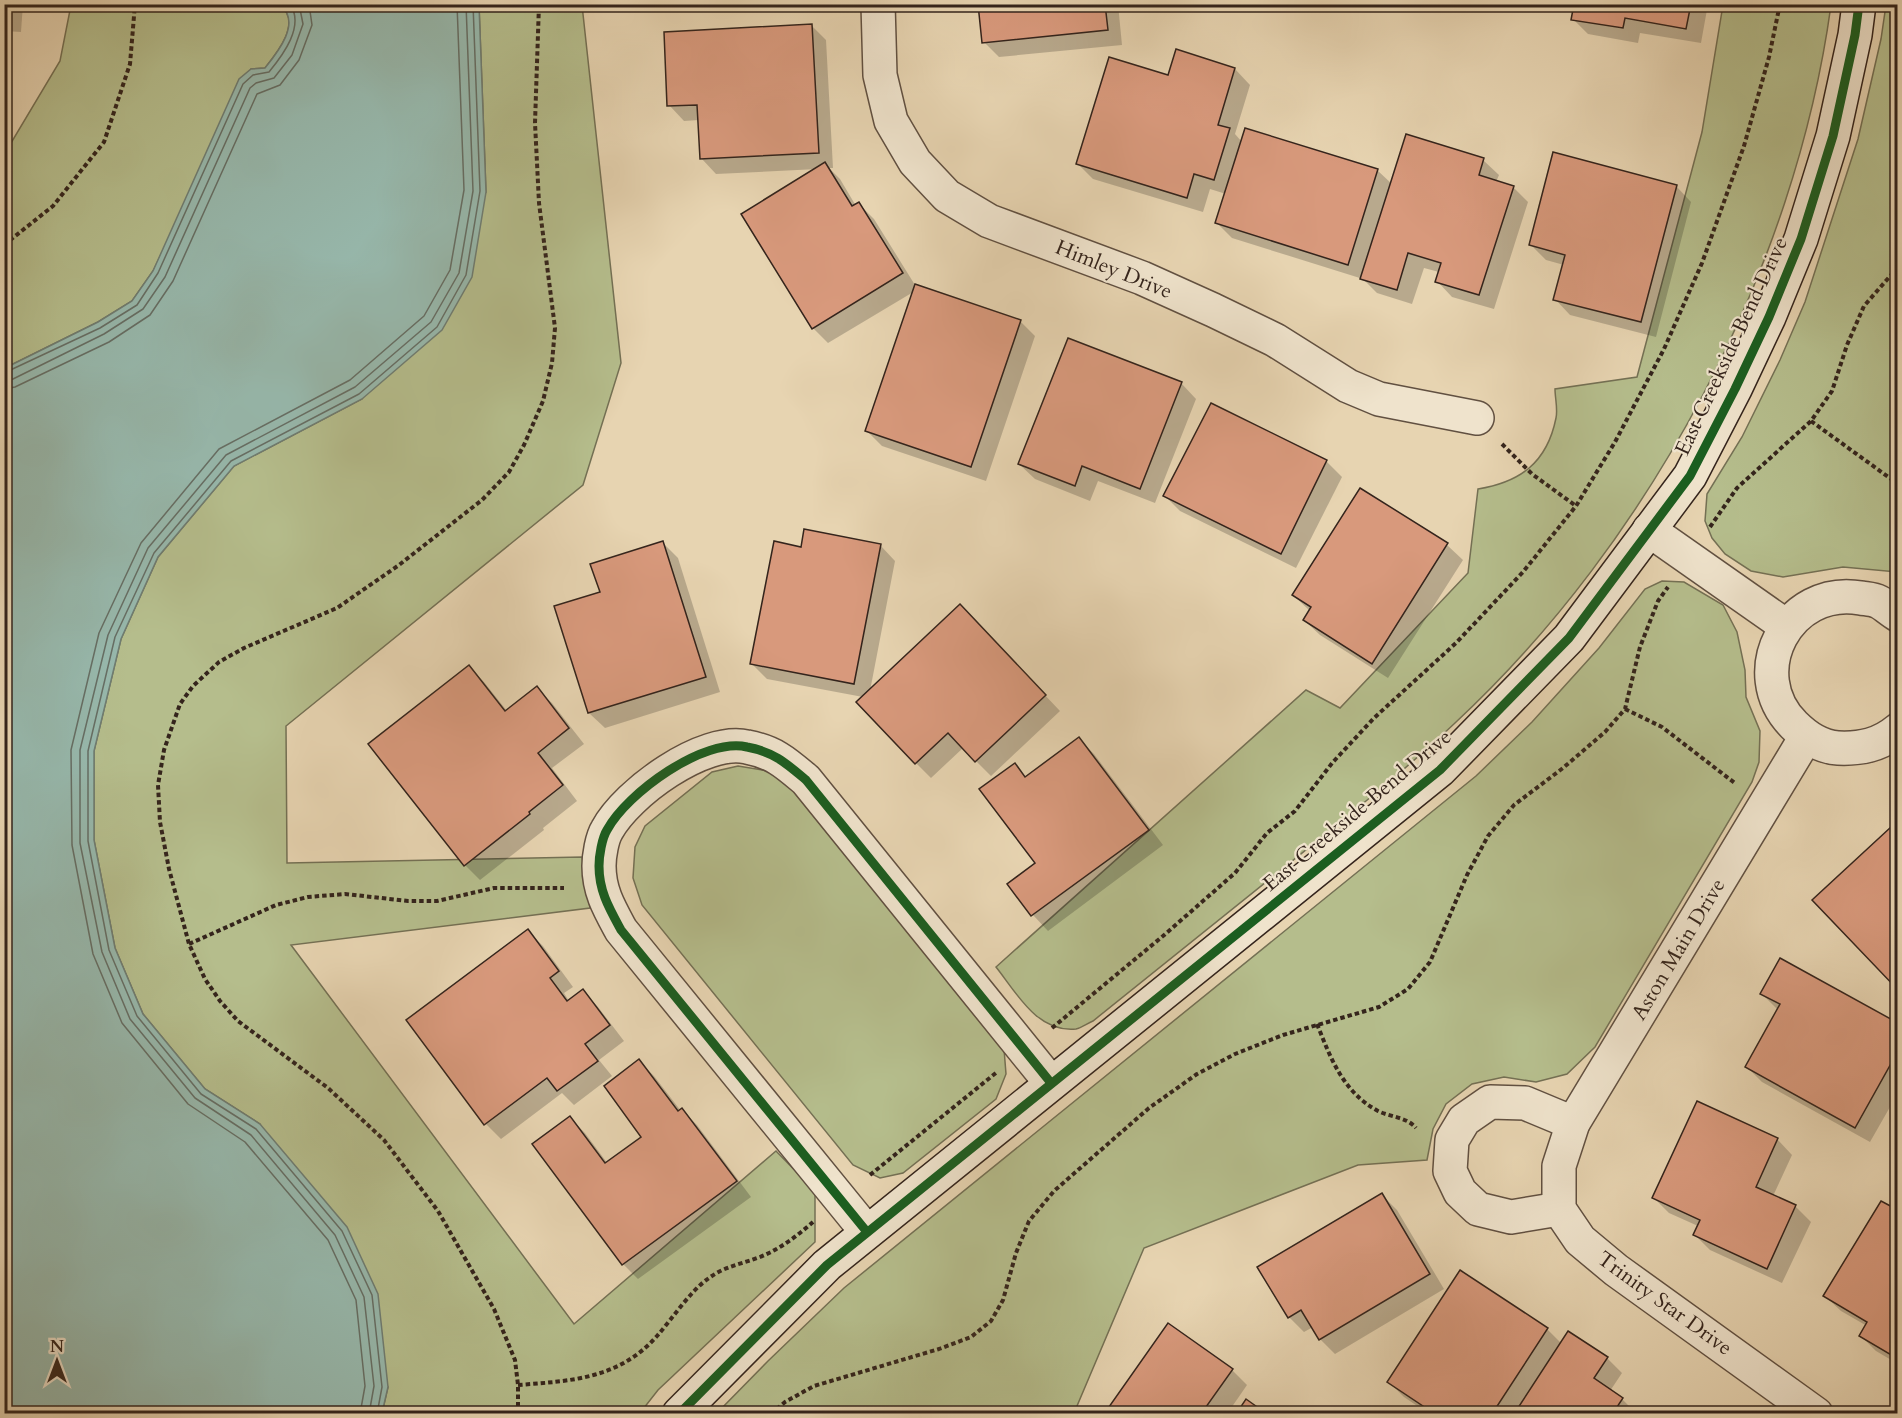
<svg xmlns="http://www.w3.org/2000/svg" width="1902" height="1418" viewBox="0 0 1902 1418" font-family="Cardo,serif">
  <style>
    .green { fill: #b5bd8c; stroke: #747054; stroke-width: 1.5 }
    .water { fill: #97b8ac; stroke: #6f7d72; stroke-width: 1.5 }
    .shadow { fill: #0003 }
    .lines { fill: none; stroke-linecap: round; stroke-linejoin: round }
    .shore { stroke: #666e64; stroke-width: 1.5 }
    .building { fill: #d8997c; stroke: #34241c; stroke-width: 1.5 }
    .street-casing { stroke: #615041; stroke-width: 36 }
    .secondary-casing { stroke: #34241c; stroke-width: 36 }
    .path { stroke: #34241c; stroke-width: 4; stroke-dasharray: 4.5 3; stroke-linecap: butt }
    .street { stroke: #efe3cc; stroke-width: 33 }
    .secondary { stroke: #efe3cc; stroke-width: 33 }
    .cycleway-casing { stroke: #efe3cc; stroke-width: 13 }
    .cycleway { stroke: #1b5e20; stroke-width: 9 }
    .labels { text-anchor: middle; stroke-width: 4.5; stroke-linejoin: round; paint-order: stroke }
    .street-label { font-size: 21px; fill: #34241c; stroke: #efe3cc }
  </style>
  <rect width="100%" height="100%" fill="#e7d4b1"/>
  <filter id="stains"><feTurbulence type="fractalNoise" baseFrequency=".00333" numOctaves="4"/><feColorMatrix values="0 0 0 0 .2 0 0 0 0 .09 0 0 0 0 .02 0 0 0 .5 -.17"/></filter>
  <radialGradient id="worn" r=".72"><stop offset=".6" stop-color="#630" stop-opacity="0"/><stop offset="1" stop-color="#630" stop-opacity=".3"/></radialGradient>
  <g class="green">
    <path d="M71 5H280C302 22 278 52 265 68L251 69 153 271 132 301 98 322 5 368V153L60 61Z"/>
    <path d="M479 5H582L621 363 583 485 286 726 287 863 582 857 590 908 291 945 574 1324 776 1151 815 1191V1242L658 1390 640 1413H382L388 1387 260 1124 205 1089 143 1014 115 948 94 840V751L121 639 158 557 234 466 362 399 486 192Z"/>
    <path d="M1723 5H1831C1795 269 1651 541 1455 723 1401 774 1343 820 1286 866 1222 917 1158 969 1093 1021 1088 1023 1081 1028 1076 1029 1037 1033 1016 992 996 967L1306 690 1340 708 1468 573 1478 489C1520 482 1547 463 1556 418 1558 409 1555 398 1555 389L1637 377 1702 132Z"/>
    <path d="M1886 5H1898L1897 572 1843 567 1783 577 1751 571 1725 554 1712 538 1705 521 1707 494 1742 437 1780 360 1805 302 1858 139 1881 39Z"/>
    <path d="M1662 581 1684 582 1723 605 1737 632 1745 670 1746 697 1760 731 1759 762 1752 782 1595 1047 1567 1074 1536 1082 1504 1077 1472 1084 1446 1104 1433 1129 1427 1160 1358 1165 1144 1248 1074 1413H717L768 1361 844 1288 1476 776 1532 722 1599 648 1645 589Z"/>
    <path d="M738 766 768 771 790 787 1004 1049 1006 1074 996 1099 903 1173 880 1178 853 1165 642 905 633 878 635 847 645 826 712 772Z"/>
  </g>
  <path class="water" d="M280 5H479L486 192 472 277 442 330 362 399 234 466 158 557 121 639 94 751V840L115 948 143 1014 205 1089 260 1124 347 1227 378 1294 388 1387 382 1413H5V368L98 322 132 301 153 271 239 79 251 69 265 68C278 52 302 22 280 5Z"/>
  <g class="shadow">
    <path d="M4 4H23L21 32 4 31Z"/>
    <path d="M980 4H1118L1122 45 999 57 984 42Z"/>
    <path d="M1576 4H1708L1701 43 1640 33 1638 43 1588 34 1573 19Z"/>
    <path d="M811 25 826 40 833 168H829L840 179 856 206 859 204 874 219 915 285 1020 321 1035 336 986 481 882 446 867 431 915 291 828 343 813 328 818 169 716 174 701 158 699 120 684 121 669 105Z"/>
    <path d="M1177 51 1235 69 1250 85 1235 134 1242 142 1377 170 1392 184 1483 160 1499 175 1496 182 1513 187 1528 202 1494 309 1452 297 1437 281 1439 272 1424 268 1412 304 1377 293 1363 279 1232 238 1217 223 1226 194 1210 189 1203 212 1093 179 1078 164 1169 77Z"/>
    <path d="M1676 186 1691 202 1656 337 1570 315 1555 299 1564 265 1546 260 1530 244Z"/>
    <path d="M1181 383 1196 399 1155 503 1098 481 1090 501 1035 479 1019 464Z"/>
    <path d="M1211 405 1327 462 1342 477 1296 568 1180 511 1165 496Z"/>
    <path d="M1360 490 1447 545 1463 560 1388 678 1320 635 1304 620 1310 611 1293 595Z"/>
    <path d="M663 543 678 558 720 692 605 728 589 713 601 593Z"/>
    <path d="M880 545 895 561 870 691 975 621 1060 711 991 776 963 748 931 778 916 763 863 697 767 679 752 664 803 548Z"/>
    <path d="M469 667 484 682 507 711 536 688 552 703 584 744 552 768 577 801 543 828 544 830 480 880 465 865Z"/>
    <path d="M1079 739 1094 754 1163 845 1048 931 1033 915 1009 884 1037 863 1014 765 1027 778Z"/>
    <path d="M528 931 543 946 573 987 564 993 569 1001 583 991 598 1007 624 1041 599 1060 612 1076 574 1105 562 1093 501 1139 486 1124 408 1020Z"/>
    <path d="M1762 994 1898 1025V1093L1870 1142 1762 1082 1747 1067 1778 1010Z"/>
    <path d="M639 1061 654 1076 681 1111 682 1110 697 1125 751 1197 638 1279 623 1264 570 1118 585 1133 608 1164 643 1137Z"/>
    <path d="M1777 1139 1792 1155 1773 1196 1795 1206 1811 1222 1782 1283 1710 1250 1695 1235 1698 1226 1669 1213 1654 1198Z"/>
    <path d="M1382 1195 1397 1210 1444 1289 1335 1354 1320 1339 1313 1327 1304 1332 1289 1317Z"/>
    <path d="M1898 1212V1364L1876 1351 1861 1336 1867 1326 1841 1311 1825 1296Z"/>
    <path d="M1461 1272 1547 1329 1561 1343 1607 1358 1622 1373 1610 1391 1622 1399 1637 1414H1429L1404 1397 1389 1382Z"/>
    <path d="M1232 1370 1247 1385 1227 1414H1106Z"/>
  </g>
  <g class="lines">
    <g class="shore">
      <path d="M4 373 100 328 137 305 158 273 243 84 253 75 269 72C283 55 305 26 290 4"/>
      <path d="M4 380 13 379 104 334 143 309 165 277 250 88 256 83 274 78 292 55 303 24 299 4"/>
      <path d="M4 389 15 387 109 342 150 315 173 281 257 94 280 85 299 60 312 25 309 4"/>
      <path d="M360 1414 365 1386 356 1300 328 1240 245 1142 188 1104 122 1023 93 954 72 845 71 750 99 633 141 543 219 449 350 380 424 316 450 270 464 190 457 4"/>
      <path d="M369 1414 374 1386 364 1297 335 1235 251 1135 195 1098 130 1019 102 952 80 843V750L108 635 148 548 226 455 355 387 431 322 459 273 473 191 466 4"/>
      <path d="M377 1414 382 1387 372 1295 342 1231 256 1129 201 1094 137 1016 109 950 88 841V751L115 637 154 553 231 461 359 394 437 327 466 275 480 191 473 4"/>
    </g>
  </g>
  <g class="building">
    <path d="M978 4H1105L1108 30 982 43Z"/>
    <path d="M1574 4H1691L1686 29 1625 18 1623 28 1571 20Z"/>
    <path d="M812 24 819 153 700 159 697 105 667 106 664 32Z"/>
    <path d="M1176 49 1235 68 1218 125 1230 128 1214 180 1194 174 1187 198 1076 164 1109 57 1168 75Z"/>
    <path d="M1245 128 1378 169 1348 265 1215 223Z"/>
    <path d="M1406 134 1484 158 1479 175 1514 186 1479 295 1435 282 1441 263 1408 253 1397 290 1360 279Z"/>
    <path d="M1553 152 1677 185 1641 322 1553 300 1565 255 1529 245Z"/>
    <path d="M825 162 852 206 859 202 903 273 812 329 741 214Z"/>
    <path d="M915 284 1021 320 971 467 865 431Z"/>
    <path d="M1068 338 1182 382 1140 489 1082 466 1075 486 1018 464Z"/>
    <path d="M1211 403 1327 460 1281 554 1163 496Z"/>
    <path d="M1360 488 1448 543 1372 664 1303 620 1311 607 1292 595Z"/>
    <path d="M804 529 881 544 854 684 750 664 774 541 801 547Z"/>
    <path d="M663 541 706 677 588 713 554 606 600 592 590 564Z"/>
    <path d="M960 604 1046 695 975 762 948 733 915 764 856 702Z"/>
    <path d="M469 665 505 711 537 686 569 728 538 753 563 785 529 812 530 814 464 866 368 744Z"/>
    <path d="M1079 737 1149 830 1031 916 1007 884 1035 863 979 789 1015 763 1025 777Z"/>
    <path d="M1891 827 1898 834V990L1812 900Z"/>
    <path d="M528 929 559 971 550 978 567 1001 583 989 610 1025 585 1044 598 1061 557 1091 547 1078 484 1125 406 1020Z"/>
    <path d="M1780 958 1898 1023V1051L1855 1128 1745 1067 1780 1004 1760 994Z"/>
    <path d="M639 1059 678 1111 682 1108 737 1181 622 1265 532 1144 570 1116 605 1163 641 1137 604 1086Z"/>
    <path d="M1697 1101 1778 1138 1756 1187 1796 1205 1767 1269 1693 1235 1700 1220 1652 1198Z"/>
    <path d="M1382 1193 1430 1274 1319 1340 1301 1310 1288 1318 1257 1267Z"/>
    <path d="M1881 1201 1898 1210V1359L1859 1336 1867 1322 1823 1296Z"/>
    <path d="M1460 1270 1548 1328 1492 1414H1435L1387 1382Z"/>
    <path d="M1168 1323 1233 1369 1201 1414H1104Z"/>
    <path d="M1568 1331 1608 1357 1594 1378 1623 1398 1615 1410 1621 1414H1514Z"/>
    <path d="M1246 1399 1267 1414H1236Z"/>
  </g>
  <g class="lines">
    <g class="street-casing">
      <g id="street">
        <path d="M878 4 880 75 891 121 915 162 947 196 989 221 1142 278 1213 310 1275 340 1348 386 1379 399 1477 418"/>
        <path d="M1649 530 1786 626"/>
        <path d="M1898 615C1891 611 1885 605 1879 602 1873 599 1866 599 1861 598 1788 585 1742 673 1794 725 1806 737 1821 747 1838 748 1861 749 1880 745 1898 730"/>
        <path d="M1806 737 1573 1123 1559 1166V1209L1580 1240 1616 1270 1816 1414"/>
        <path d="M1559 1209 1511 1217 1478 1209 1460 1192 1450 1171 1452 1140 1464 1120 1490 1102 1525 1103 1573 1123"/>
        <path d="M867 1232 621 930C609 908 599 891 599 866 599 856 602 838 607 830 627 793 704 737 747 747 774 752 786 763 806 780L1051 1083"/>
      </g>
    </g>
    <g class="secondary-casing">
      <path id="secondary" d="M679 1414 827 1265 1440 770 1569 638 1690 476 1735 389 1769 317 1801 239 1833 136 1855 35 1859 4"/>
    </g>
    <g class="path">
      <path d="M4 245 53 206 104 142 130 64 135 4"/>
      <path d="M1811 421 1898 484"/>
      <path d="M1502 444 1532 474 1576 506"/>
      <path d="M1710 527 1737 488 1811 421 1832 391 1847 345 1864 306 1898 267"/>
      <path d="M1625 709 1662 727 1736 784"/>
      <path d="M189 944 276 905 308 897 345 894 408 901H437L494 888H564"/>
      <path d="M1317 1024C1331 1059 1343 1092 1378 1111 1390 1117 1407 1117 1416 1128"/>
      <path d="M1052 1028 1163 936 1235 873 1267 833 1295 811 1333 762 1374 718 1456 643 1523 572 1576 506 1615 442 1664 349 1702 263 1744 146 1769 57 1780 4"/>
      <path d="M870 1175 997 1072"/>
      <path d="M518 1385C571 1381 619 1379 657 1336 673 1318 690 1291 709 1278 725 1266 742 1264 760 1257 780 1249 797 1236 813 1222"/>
      <path d="M518 1414V1385L515 1360 494 1309 438 1211 384 1140 328 1088 238 1021 220 1001 205 979 189 944 169 869 160 822 158 785 164 750 180 704 193 686 219 662 244 648 337 608 399 565 482 500 509 472 524 445 543 401 552 363 555 328 539 203 535 123 539 4"/>
      <path d="M771 1414 785 1402 814 1386 939 1349 971 1337 991 1321 1003 1300 1016 1253 1029 1221 1054 1191 1149 1108 1197 1074 1235 1054 1283 1035 1379 1007 1408 989 1430 962 1467 875 1488 836 1514 805 1563 768 1605 732 1625 709 1640 647 1658 601 1668 587"/>
    </g>
    <use href="#street" class="street"/>
    <use href="#secondary" class="secondary"/>
    <g class="cycleway-casing">
      <g id="cycleway">
        <path d="M867 1232 621 930C609 908 599 891 599 866 599 856 602 838 607 830 627 793 704 737 747 747 774 752 786 763 806 780L1051 1083"/>
        <path d="M679 1414 827 1265 1440 770 1569 638 1690 476 1735 389 1769 317 1801 239 1833 136 1855 35 1859 4"/>
      </g>
    </g>
    <use href="#cycleway" class="cycleway"/>
  </g>
  <g class="labels">
    <g class="street-label">
      <text transform="translate(1114 269) rotate(22)" y="7">Himley Drive</text>
      <text transform="translate(1731 346) rotate(-65)" y="7">East Creekside Bend Drive</text>
      <text transform="translate(1357 810) rotate(-40)" y="7">East Creekside Bend Drive</text>
      <text transform="translate(1678 949) rotate(-59)" y="7">Aston Main Drive</text>
      <text transform="translate(1665 1303) rotate(36)" y="7">Trinity Star Drive</text>
    </g>
  </g>
  <rect width="1902" height="1418" fill="none" stroke="#e7d4b1" stroke-width="24"/>
  <rect x="6" y="6" width="1890" height="1406" fill="none" stroke="#34241c" stroke-width="3"/>
  <rect x="12" y="12" width="1878" height="1394" fill="none" stroke="#34241c" stroke-width="1.5"/>
  <g transform="translate(57 1361)" stroke="#efe3cc" stroke-width="4.5" paint-order="stroke">
  <path d="M0-4.5L10 22L0 15L-10 22Z" fill="#34241c"/>
  <text y="-9" font-size="16" font-weight="bold" text-anchor="middle" fill="#34241c">N</text>
  </g>
  <rect width="100%" height="100%" filter="url(#stains)"/>
  <rect width="100%" height="100%" fill="url(#worn)"/>
</svg>
